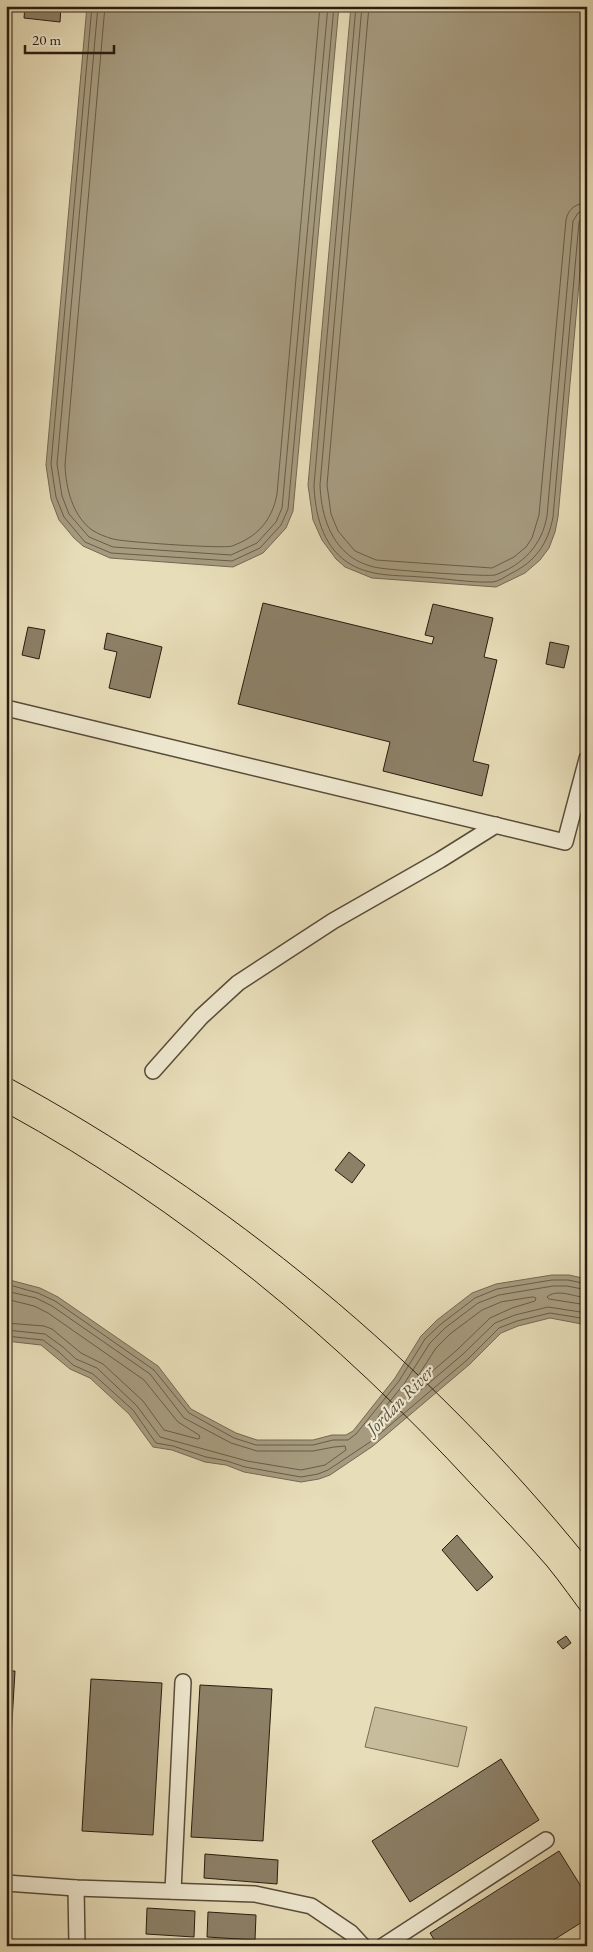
<svg xmlns="http://www.w3.org/2000/svg" width="593" height="1952" viewBox="0 0 593 1952" font-family="'EB Garamond',serif">
  <style>
    .green { fill: #c7bc9b; stroke: #786c55 }
    .water { fill: #a69b7f; stroke: #746852 }
    .lines { fill: none; stroke-linecap: round; stroke-linejoin: round }
    .shore { stroke: #685c47; stroke-width: 1 }
    .building { fill: #8c8067; stroke: #291c0f }
    .lane-casing { stroke: #584c39; stroke-width: 18 }
    .lane { stroke: #efe9d1; stroke-width: 15 }
    .tram { stroke: #291c0f; stroke-width: 1 }
    .labels { text-anchor: middle; stroke-width: 4.5; stroke-linejoin: round; paint-order: stroke }
    .water-label { font-size: 18px; font-style: italic; fill: #5b4f3c; stroke: #efe9d1 }
  </style>
  <rect width="100%" height="100%" fill="#e7ddb8"/>
  <filter id="stains"><feTurbulence type="fractalNoise" baseFrequency=".004" numOctaves="4"/><feColorMatrix values="0 0 0 0 .2 0 0 0 0 .09 0 0 0 0 .02 0 0 0 .5 -.17"/></filter>
  <radialGradient id="worn" r=".72"><stop offset=".6" stop-color="#630" stop-opacity="0"/><stop offset="1" stop-color="#630" stop-opacity=".3"/></radialGradient>
  <path class="green" d="M375 1707 467 1727 458 1767 365 1747Z"/>
  <g class="water">
    <path d="M87 6H339L293 511 286 528 263 553 233 567 110 558 83 546 74 538 59 520 51 499 46 465Z"/>
    <path d="M351 6H587V195L558 517 555 532 549 548 540 560 525 573 496 587 372 578 345 567 336 559 322 540 313 520 308 485Z"/>
    <path d="M552 1275H569L587 1279V1325L550 1318 518 1326 501 1333 470 1364 373 1446 330 1475 319 1479 301 1482 244 1472 226 1465 205 1462 172 1450 153 1447 129 1414 90 1378 70 1369 41 1345 6 1341V1279L40 1288 58 1297 158 1366 191 1409 236 1433 257 1440H313L332 1435H346L353 1431 395 1378 421 1336 437 1320 472 1293 496 1284Z"/>
  </g>
  <g class="lines">
    <g class="shore">
      <path d="M92 6 51 464 56 497 64 517 85 542 111 553 232 561 260 548 281 525 288 509 334 6"/>
      <path d="M98 6 57 464 62 496 69 514 89 537 113 547 231 555 257 543 276 522 282 508 328 6"/>
      <path d="M105 6 65 465C66 488 72 515 92 530 98 534 106 537 113 539 123 542 226 549 232 546 257 537 272 521 277 494L320 6"/>
      <path d="M356 6 314 485C315 513 322 545 347 562 369 577 396 575 421 577 444 578 469 583 493 582 499 581 505 577 510 574 535 562 548 544 553 517L579 222 582 218 587 217"/>
      <path d="M362 6 320 485C321 511 328 539 350 556 356 561 366 565 374 567 384 570 488 577 495 575 523 565 542 545 547 516L573 221 578 213 587 210"/>
      <path d="M369 6 327 485 331 514 338 531 355 551 376 560 492 568 514 557 526 547 532 538 539 515 566 220C568 209 576 203 587 203"/>
      <path d="M6 1284 38 1293 55 1301 154 1370 189 1413 234 1438 256 1445H313L333 1440H348L356 1434 399 1381 425 1339 441 1324 475 1298 497 1289 552 1280H568L587 1284"/>
      <path d="M587 1290 567 1286H553L499 1295 478 1303 445 1328 430 1343 404 1384 382 1411 372 1427 376 1428 462 1355 495 1323 515 1315 548 1307 587 1313"/>
      <path d="M6 1291 36 1298 52 1306 150 1374 184 1418 231 1443 257 1451H313L334 1447 345 1446 346 1450 325 1465 301 1470 247 1461 160 1437 137 1406 97 1368 76 1359 63 1347 45 1334 6 1330"/>
      <path d="M533 1297 536 1298 535 1301 512 1308 490 1318 457 1350 422 1380 418 1379V1376L436 1348 450 1334 482 1310 501 1302Z"/>
      <path d="M587 1298C575 1297 557 1288 547 1297L549 1299 587 1305"/>
      <path d="M6 1299 34 1306 48 1313 144 1380 178 1422 199 1435 200 1438 198 1439 164 1430 143 1401 103 1364 81 1353 52 1329 44 1326 6 1323"/>
      <path d="M6 1336 43 1340 59 1352 73 1365 93 1374 133 1410 156 1443 173 1446 206 1457 227 1461 245 1467 301 1477 318 1474 328 1470 370 1442 467 1360 499 1328 517 1321 550 1313 587 1319"/>
    </g>
  </g>
  <g class="building">
    <path d="M25 6H61L60 22 24 18Z"/>
    <path d="M263 603 432 644 434 637 425 635 433 604 493 618 484 657 497 660 473 761 489 765 482 796 383 771 390 742 238 704Z"/>
    <path d="M28 627 45 630 39 659 22 655Z"/>
    <path d="M107 633 162 647 150 698 109 688 117 652 104 649Z"/>
    <path d="M550 642 569 646 564 668 546 664Z"/>
    <path d="M349 1152 365 1165 352 1183 335 1170Z"/>
    <path d="M457 1535 493 1577 477 1591 442 1550Z"/>
    <path d="M566 1636 571 1643 563 1649 557 1642Z"/>
    <path d="M6 1671H15L6 1824Z"/>
    <path d="M91 1679 162 1683 153 1835 82 1831Z"/>
    <path d="M200 1685 272 1689 263 1841 191 1837Z"/>
    <path d="M501 1759 539 1820 410 1902 372 1841Z"/>
    <path d="M559 1851 587 1896V1919L544 1946H438L430 1933Z"/>
    <path d="M205 1854 278 1860 277 1884 204 1878Z"/>
    <path d="M147 1908 195 1911 194 1937 146 1934Z"/>
    <path d="M208 1912 256 1915 255 1940 207 1937Z"/>
  </g>
  <g class="lines">
    <g class="lane-casing">
      <g id="lane">
        <path d="M6 708 565 842 587 759"/>
        <path d="M153 1071 201 1017 238 983 333 921 440 860 496 825"/>
        <path d="M6 1883 76 1888 255 1894 311 1906 351 1933 363 1946"/>
        <path d="M76 1888 77 1946"/>
        <path d="M173 1891 183 1682"/>
        <path d="M383 1946 546 1840"/>
      </g>
    </g>
    <use href="#lane" class="lane"/>
    <g class="tram">
      <path d="M6 1076C228 1196 429 1362 587 1558"/>
      <path d="M6 1113C181 1209 339 1340 473 1486 498 1513 524 1539 547 1566 561 1583 574 1602 587 1619"/>
    </g>
  </g>
  <g class="labels">
    <g class="water-label">
      <text transform="translate(400 1400) rotate(-46)" y="6">Jordan River</text>
    </g>
  </g>
  <rect width="593" height="1952" fill="none" stroke="#e7ddb8" stroke-width="25"/>
  <rect x="8" y="8" width="578" height="1937" fill="none" stroke="#291c0f" stroke-width="2.5"/>
  <rect x="12" y="12" width="568" height="1927" fill="none" stroke="#291c0f"/>
  <path d="M25 45v8h89v-8" fill="none" stroke="#291c0f" stroke-width="2.5"/>
  <text x="32" y="45" font-size="15" fill="#291c0f" stroke="#efe9d1" stroke-width="4" paint-order="stroke">20 m</text>
  <rect width="100%" height="100%" filter="url(#stains)"/>
  <rect width="100%" height="100%" fill="url(#worn)"/>
</svg>
